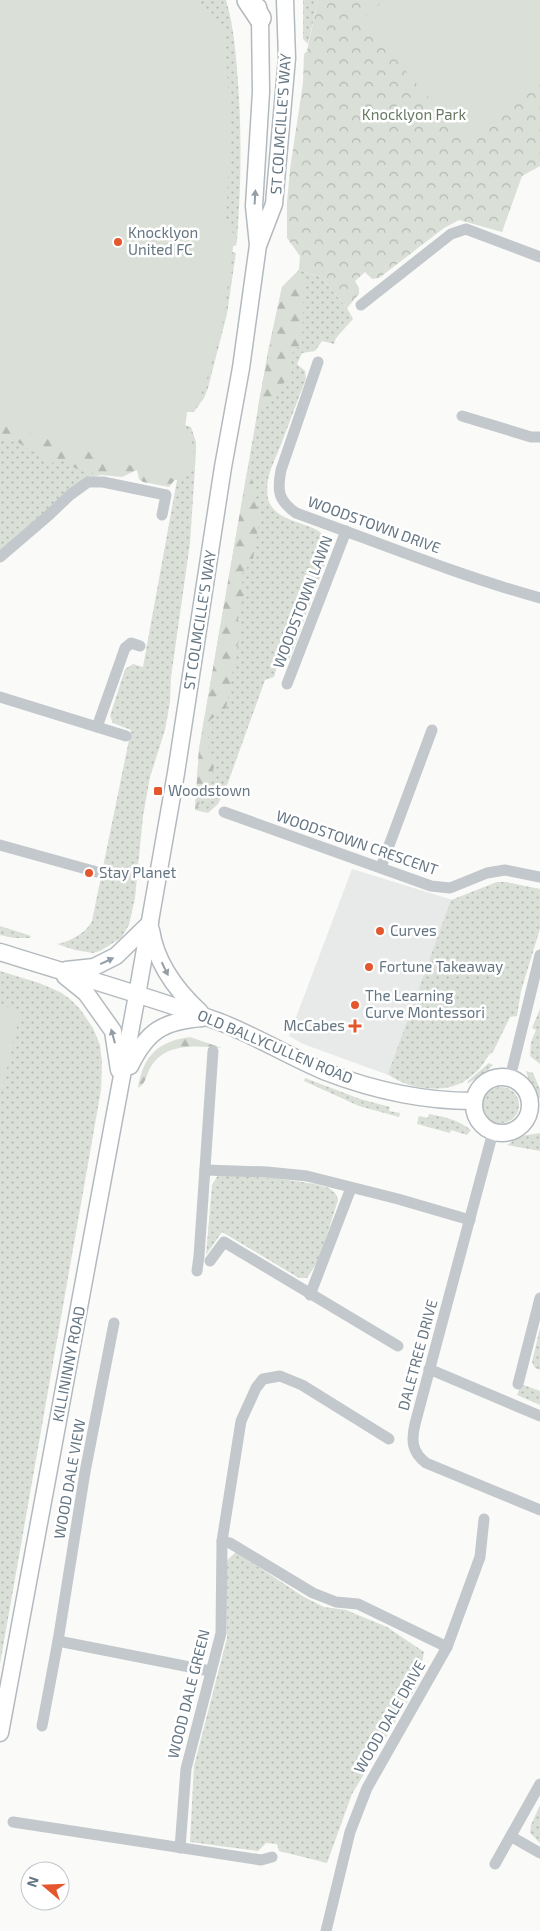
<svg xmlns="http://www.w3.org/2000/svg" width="540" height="1931" viewBox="0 0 540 1931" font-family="'Exo 2',sans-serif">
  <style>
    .built { fill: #e8e9e9 }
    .grass { fill: url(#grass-dots) }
    .forest { fill: url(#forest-firs) }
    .park { fill: url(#park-crowns) }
    .garden { fill: #dadfd7 }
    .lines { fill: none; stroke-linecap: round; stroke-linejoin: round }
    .secondary-casing { stroke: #b3babf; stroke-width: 19 }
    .highway-casing { stroke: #b4b9bd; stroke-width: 24 }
    .street { stroke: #c3c8cc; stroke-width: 11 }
    .secondary { stroke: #fff; stroke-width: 16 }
    .highway { stroke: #fff; stroke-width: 21 }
    .oneway { fill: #939fa8 }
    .poi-dot { fill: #e4572e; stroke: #fff; stroke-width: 2 }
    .labels { text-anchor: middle; stroke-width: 5; stroke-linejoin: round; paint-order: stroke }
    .park-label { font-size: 15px; fill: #687a64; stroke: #fff }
    .street-label { font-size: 15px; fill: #657683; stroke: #fff }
    .poi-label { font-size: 15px; fill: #657683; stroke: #fff; text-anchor: start }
  </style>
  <defs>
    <pattern id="grass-dots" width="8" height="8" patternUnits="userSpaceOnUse" patternTransform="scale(1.25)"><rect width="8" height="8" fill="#dadfd7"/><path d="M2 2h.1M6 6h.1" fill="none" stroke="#b4b9b4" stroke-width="1.8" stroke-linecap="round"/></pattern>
    <pattern id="forest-firs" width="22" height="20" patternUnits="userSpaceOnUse" patternTransform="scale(1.25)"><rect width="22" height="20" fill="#dadfd7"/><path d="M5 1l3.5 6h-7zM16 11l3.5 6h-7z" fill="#b4b9b4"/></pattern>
    <pattern id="park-crowns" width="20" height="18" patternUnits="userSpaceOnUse" patternTransform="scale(1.25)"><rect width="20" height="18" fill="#dadfd7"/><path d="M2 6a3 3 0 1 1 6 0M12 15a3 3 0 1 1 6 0" fill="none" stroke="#b4b9b4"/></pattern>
  </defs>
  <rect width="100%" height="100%" fill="#fafaf8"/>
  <path class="built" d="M352 869 456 901 394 1077 303 1044 289 1036Z"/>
  <g class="grass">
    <path d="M0 0H226C234 27 236 55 238 83 242 136 241 187 237 240L236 245 233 246 232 252 236 253 235 259 227 314 208 388 204 398 194 412H187L185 425 191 427 196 442V452L190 543 171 677 170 702 165 730 150 777 143 816 135 898 129 925 121 938 100 951 93 953 75 950 57 944C69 942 86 933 92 921L131 730 113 723 110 716 125 669 133 664 143 667 177 480 0 424Z"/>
    <path d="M303 0H318L308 44 303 39Z"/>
    <path d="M299 270 321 277 347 308 353 319 336 338 334 344 322 341 315 351 302 353 297 364 305 371 306 379C297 401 289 424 280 447 276 457 270 469 268 480 267 485 267 493 268 499 278 532 336 516 328 556L289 660 283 667H277L274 677 265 680 226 788 218 804 208 813 195 810 199 749 268 351 282 287Z"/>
    <path d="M0 430 101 475 93 477 0 550Z"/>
    <path d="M497 882H506L540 889V929L521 991 517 1016 510 1017 493 1052C487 1055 487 1059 483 1064 480 1069 474 1074 469 1078 449 1095 407 1090 388 1074L451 900Z"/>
    <path d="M0 926 31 936 30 938H14L0 935Z"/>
    <path d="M0 971 39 983 60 992 70 999 80 1009 93 1028 100 1045 102 1062 101 1090 0 1664Z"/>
    <path d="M540 1009V1064L530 1056 531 1042 536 1030 532 1028Z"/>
    <path d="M489 1063 493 1065 485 1073 467 1084 468 1081Z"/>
    <path d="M526 1071 533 1073 540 1089V1099L531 1087Z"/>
    <path d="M305 1078 360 1099 390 1107 389 1111 400 1113 399 1117 359 1106 304 1081Z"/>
    <circle cx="501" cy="1105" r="18"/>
    <path d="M429 1114C446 1117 458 1120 471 1130L467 1135 451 1130 450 1133 417 1124 419 1116 428 1118Z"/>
    <path d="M540 1133V1151L507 1145 521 1136Z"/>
    <path d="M218 1175 275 1178 315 1184 329 1188 336 1194 338 1200 319 1260 307 1278H299L222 1232 206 1255 212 1185Z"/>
    <path d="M540 1328V1370L535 1368 532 1362Z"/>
    <path d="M521 1384 540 1391V1405L517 1395Z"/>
    <path d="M236 1552 304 1597 324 1607 346 1610 387 1627 424 1652 418 1684 352 1794 327 1863 279 1851 277 1844 266 1843 258 1851 190 1842 194 1766 227 1638 226 1561Z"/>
    <path d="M540 1805V1843L530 1833 531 1825Z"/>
  </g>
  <g class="forest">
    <path d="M299 270 304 280 302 344C288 353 289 363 290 378L281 385 277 396 270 401 258 406 282 287Z"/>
    <path d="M0 413 178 476 169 487 143 482 139 479 137 470 122 477 101 475 77 469 63 461 50 463 16 441 9 442 0 436Z"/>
    <path d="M247 472 252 479 259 520 253 559 239 578 246 588 237 617 241 628 226 708 210 720 207 745 215 759 211 785 195 810 199 749Z"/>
    <path d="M190 1037 222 1048C199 1046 167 1042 152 1065 146 1073 147 1083 138 1088 143 1056 158 1041 190 1037Z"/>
  </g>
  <path class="park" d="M318 0H540V166L522 176 502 232 459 220 444 228 379 278 372 279 365 272 355 281 359 288V294L347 308 321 277 299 270 300 256 287 238V203L290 169 303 83 304 54 307 51Z"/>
  <g class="garden">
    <path d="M0 0H196L210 12 224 27 231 126 226 221 237 240 236 245 233 246 222 327 206 382 197 404 187 410 185 427 191 436 195 465 177 480 0 424Z"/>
    <path d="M384 0H540V81L467 143 362 19Z"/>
    <path d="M0 1005 21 1010 0 1098Z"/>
  </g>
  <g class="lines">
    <g class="secondary-casing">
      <g id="secondary">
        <path d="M259 243 274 204 287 58 285 0"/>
        <path d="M151 930C156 963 176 990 200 1012"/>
        <path d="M0 952C73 975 148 996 220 1022 256 1036 290 1057 326 1072 373 1090 423 1101 473 1101"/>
        <path d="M66 970 94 967 116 956 150 923"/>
        <path d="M65 976 86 993 113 1031 119 1070"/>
        <path d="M130 1066C147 1031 163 1021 202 1018"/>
        <circle cx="502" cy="1105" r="28"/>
        <path d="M0 1733 137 995 176 773 223 467 241 368 258 245 254 206 261 92 260 18 258 7"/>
      </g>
    </g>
    <g class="highway-casing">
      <path id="highway" d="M248 0 260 18"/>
    </g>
    <g class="street">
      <path d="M361 305 451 234 466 229 540 257"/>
      <path d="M318 362 281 470C277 491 278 500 296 513 377 542 457 575 540 598"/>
      <path d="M462 416 531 437H540"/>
      <path d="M0 557 49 515 70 495 88 482H103L166 495 162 515"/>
      <path d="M287 684 346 531"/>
      <path d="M0 697 97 727 125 648 131 643 140 646"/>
      <path d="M97 727 126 736"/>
      <path d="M224 812 431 886 450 888 487 873 505 870 540 877"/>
      <path d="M0 845 97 872"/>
      <path d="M381 867 432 730"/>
      <path d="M510 1078 540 955"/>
      <path d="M493 1132 415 1424C411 1441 412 1452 426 1463L540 1510"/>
      <path d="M205 1170 267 1172 307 1176 398 1199 470 1220"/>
      <path d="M210 1261 224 1242 398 1346"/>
      <path d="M197 1271 199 1256 213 1051"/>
      <path d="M310 1295 351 1188"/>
      <path d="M429 1369 540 1416"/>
      <path d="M518 1384 540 1298"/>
      <path d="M222 1541 230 1543 313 1593 336 1602 358 1604 447 1647"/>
      <path d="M58 1641 210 1671"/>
      <path d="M42 1726 58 1641 85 1472 114 1323"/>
      <path d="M13 1822 261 1860 272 1857"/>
      <path d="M512 1837 540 1853"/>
      <path d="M180 1848 186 1769 221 1633 222 1541 241 1421 256 1388 263 1379 280 1376 302 1385 389 1439"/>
      <path d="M495 1864 540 1784"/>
      <path d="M326 1931 350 1832 367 1788 447 1647 480 1557 484 1519"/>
    </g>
    <use href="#secondary" class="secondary"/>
    <use href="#highway" class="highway"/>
  </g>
  <defs><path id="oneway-solid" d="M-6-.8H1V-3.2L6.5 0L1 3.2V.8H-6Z" transform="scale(1.25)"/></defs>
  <g class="oneway">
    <use href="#oneway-solid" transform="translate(255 197) rotate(-87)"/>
    <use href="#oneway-solid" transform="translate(107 961) rotate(-25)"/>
    <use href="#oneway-solid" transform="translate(165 969) rotate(64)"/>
    <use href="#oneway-solid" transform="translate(113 1036) rotate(-105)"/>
  </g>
  <g class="poi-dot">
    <circle cx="118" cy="242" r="5"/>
    <rect x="153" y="786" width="10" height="10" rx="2.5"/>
    <circle cx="89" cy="873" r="5"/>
    <circle cx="380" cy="931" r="5"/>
    <circle cx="369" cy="967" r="5"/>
    <circle cx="355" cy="1005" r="5"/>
    <path d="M352.5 1018.5h5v5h5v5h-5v5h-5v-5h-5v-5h5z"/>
  </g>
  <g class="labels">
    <g class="park-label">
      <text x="414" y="120">Knocklyon Park</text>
    </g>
    <g class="street-label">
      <text transform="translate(281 124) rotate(-86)" y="5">ST COLMCILLE'S WAY</text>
      <text transform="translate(374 525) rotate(20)" y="5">WOODSTOWN DRIVE</text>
      <text transform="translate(303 602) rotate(-69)" y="5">WOODSTOWN LAWN</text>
      <text transform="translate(200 620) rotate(-81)" y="5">ST COLMCILLE'S WAY</text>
      <text transform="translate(357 843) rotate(19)" y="5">WOODSTOWN CRESCENT</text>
      <text transform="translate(275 1047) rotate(23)" y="5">OLD BALLYCULLEN ROAD</text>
      <text transform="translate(418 1355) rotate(-75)" y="5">DALETREE DRIVE</text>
      <text transform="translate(69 1364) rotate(-79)" y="5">KILLININNY ROAD</text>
      <text transform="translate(70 1479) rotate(-80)" y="5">WOOD DALE VIEW</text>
      <text transform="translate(189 1694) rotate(-76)" y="5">WOOD DALE GREEN</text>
      <text transform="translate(390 1717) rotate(-60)" y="5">WOOD DALE DRIVE</text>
    </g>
    <g class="poi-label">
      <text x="128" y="238">Knocklyon<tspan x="128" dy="17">United FC</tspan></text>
      <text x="168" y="796">Woodstown</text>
      <text x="99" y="878">Stay Planet</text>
      <text x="390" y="936">Curves</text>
      <text x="379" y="972">Fortune Takeaway</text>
      <text x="365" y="1001">The Learning<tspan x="365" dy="17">Curve Montessori</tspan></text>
      <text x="345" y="1031" text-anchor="end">McCabes</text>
    </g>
  </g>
  <g transform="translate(45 1886) rotate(289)"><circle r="24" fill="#ffffff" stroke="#c1c8cd"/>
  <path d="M0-4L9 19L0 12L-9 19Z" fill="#e4572e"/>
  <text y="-8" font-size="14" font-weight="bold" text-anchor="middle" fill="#657683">N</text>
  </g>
</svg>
